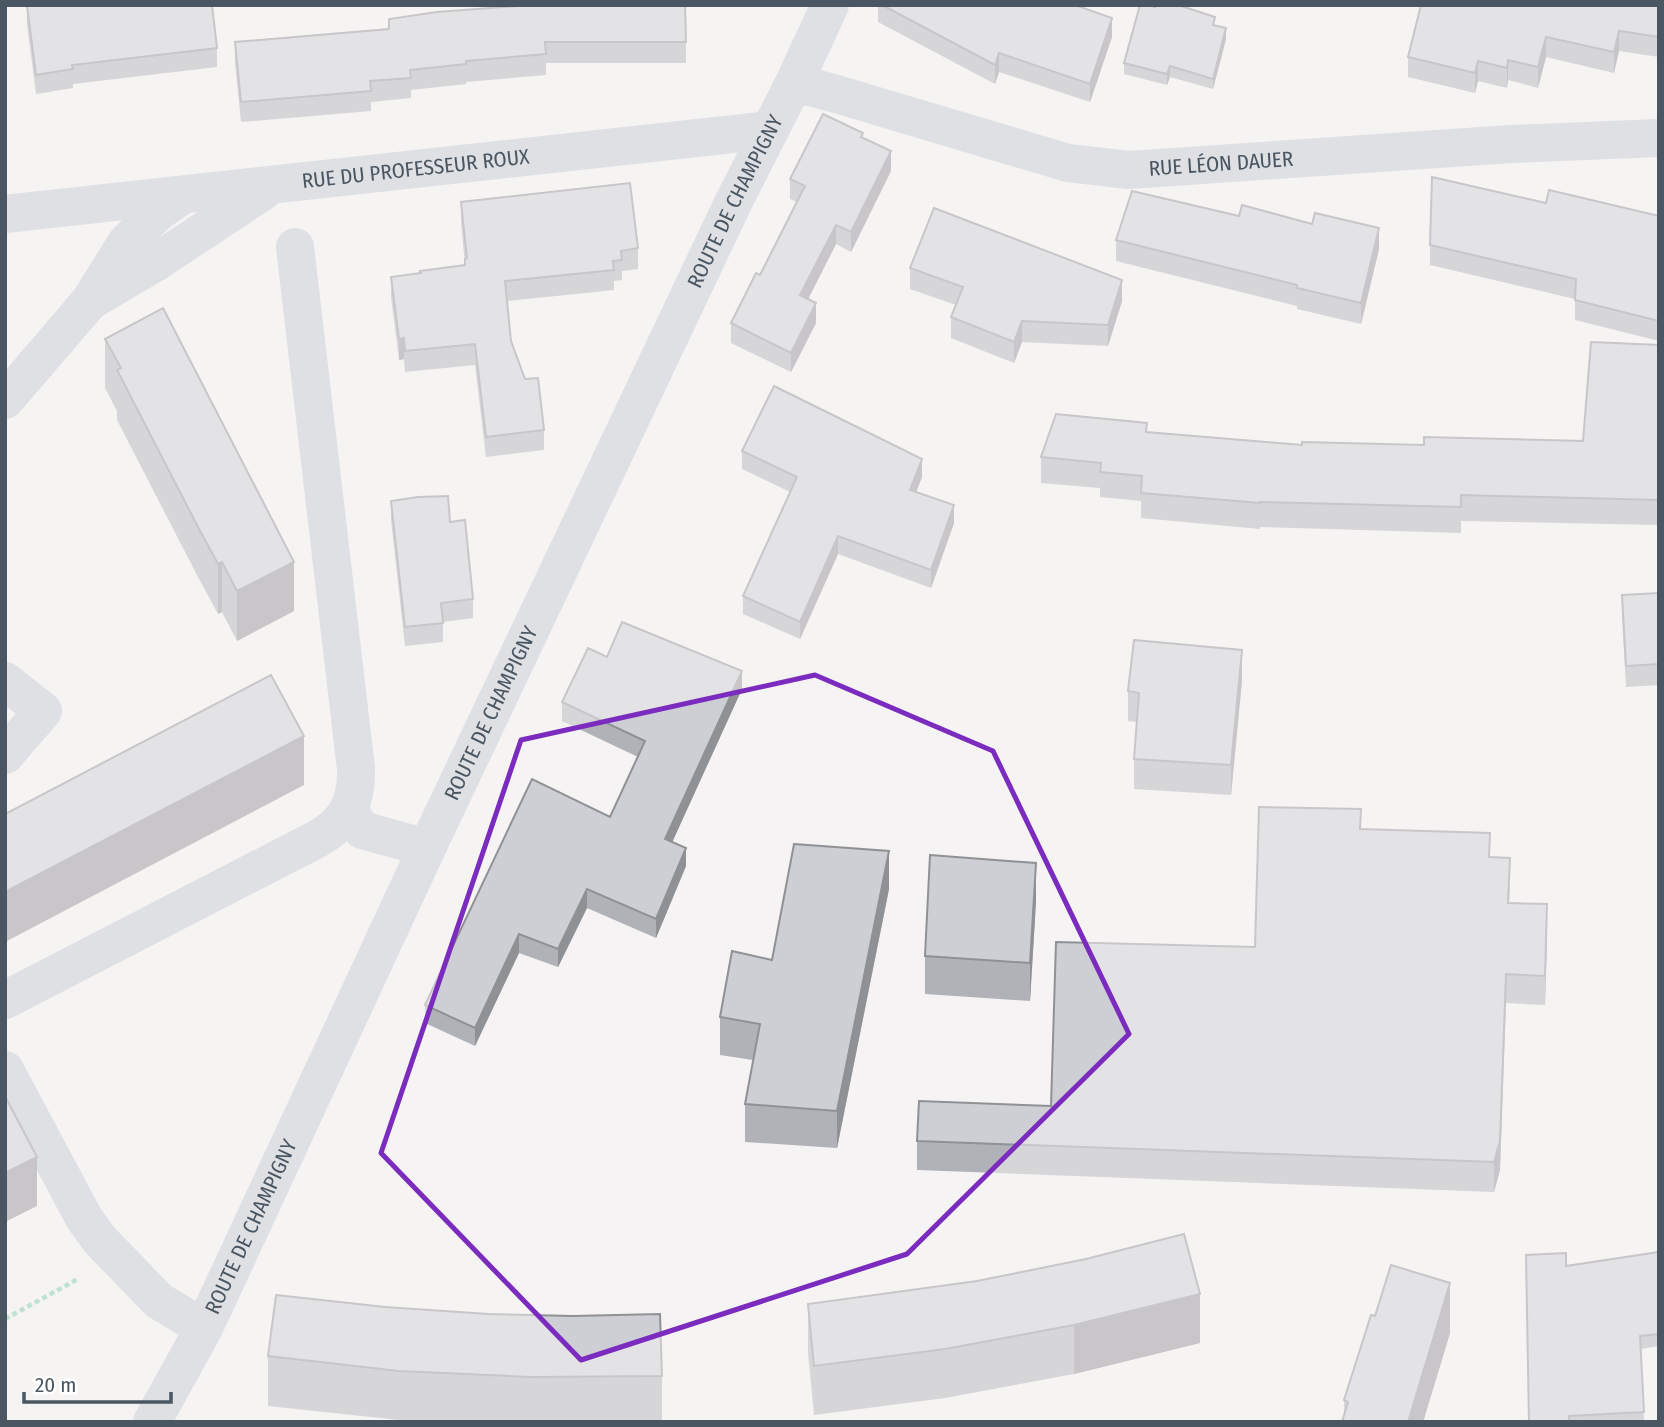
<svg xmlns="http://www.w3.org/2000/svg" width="1664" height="1427" viewBox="0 0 1664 1427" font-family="'Fira Sans Condensed',sans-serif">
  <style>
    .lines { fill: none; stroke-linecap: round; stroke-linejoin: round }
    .path { stroke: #7ad0a6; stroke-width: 4.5; stroke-dasharray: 5 3.5; stroke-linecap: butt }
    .minor { stroke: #c1cad2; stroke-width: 38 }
    .wall { fill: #b0b2b7 }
    .shaded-wall { fill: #909195 }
    .building { fill: #cdcfd5; stroke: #909195; stroke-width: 2 }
    .marked { fill: none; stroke: #7b2cbf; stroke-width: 5; stroke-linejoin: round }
    .labels { text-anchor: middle; stroke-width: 7; stroke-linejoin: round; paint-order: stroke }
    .street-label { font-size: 21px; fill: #4a5661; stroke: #fff }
  </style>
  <rect width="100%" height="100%" fill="#f5f3f3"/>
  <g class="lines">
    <path class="path" d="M5 1319 78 1279"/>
    <g class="minor">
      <path id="s1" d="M794 83 833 93 1068 163 1129 170 1511 144 1659 138"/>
      <path id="s2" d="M5 214 770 130"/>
      <path d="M95 298 158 261 265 190"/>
      <path d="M5 400 90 301 126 243 157 213 183 195"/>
      <path d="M5 681 43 711 5 755"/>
      <path d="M350 808 354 818 362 830 427 848"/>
      <path d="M5 1000 317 839C346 823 357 802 356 769L295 247"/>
      <path d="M5 1070 84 1218 99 1239 159 1301 204 1328"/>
      <path id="s3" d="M152 1422 204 1328 427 848 734 201 794 83 830 5"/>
    </g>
  </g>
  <g class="wall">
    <path d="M878 5H1075L1112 37 1090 102 999 72 995 84 878 22Z"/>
    <path d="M1659 5V57L1619 51 1614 73 1546 57 1538 88 1508 80 1507 88 1478 81 1475 93 1408 77V57Z"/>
    <path d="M27 6 217 48V67L73 84V88L36 94 27 25Z"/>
    <path d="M389 19 686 42V63H546V75L466 82V84L411 90V98L371 102V111L241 122 235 63V42L389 29Z"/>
    <path d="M1215 25 1226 39 1213 89 1170 77 1167 85 1124 74V63Z"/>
    <path d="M863 138 891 171 851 252 836 244 808 299 816 323 791 372 731 343V323L760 275 797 202 790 199V179Z"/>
    <path d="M461 202 638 248V269L622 271V280L614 281V290L507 301 511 341 544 430V450L486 457 475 365 405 372 404 359 399 360 391 297V277L420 273 465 265 461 223Z"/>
    <path d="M1546 203 1659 216V341L1575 320V299L1430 265V245Z"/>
    <path d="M1116 240 1379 249 1361 324 1297 309V306L1116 261Z"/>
    <path d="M910 268 1122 301 1108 346 1022 342 1014 363 951 338V317L956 305 910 289Z"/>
    <path d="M105 339 294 611 237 641 222 612 218 614 198 577 117 420V411L105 388Z"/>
    <path d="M1659 345V525L1461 521V533L1260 527V529L1141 518V501L1100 497V488L1041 483V457L1147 432 1302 445H1424L1583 441Z"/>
    <path d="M742 451 922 477 916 492 954 523 931 588 838 554 800 639 743 614V596L790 492 742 469Z"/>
    <path d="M391 501 450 522 473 599V618L443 622V642L405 646 391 520Z"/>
    <path d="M1659 593V685L1626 687 1622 616V595Z"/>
    <path d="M607 657 742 689 672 842 686 866 656 938 587 908 558 967 519 953 475 1046 425 1023V1005L610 817 638 757 562 721V702Z"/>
    <path d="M1242 680 1231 795 1134 789V759L1137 722 1128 721V691Z"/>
    <path d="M1361 829 1490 857 1510 887 1509 903 1547 934 1545 1005 1506 1003 1500 1170 1494 1192 917 1170V1141L1051 1106 1255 947Z"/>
    <path d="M889 889 837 1148 745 1142V1104L753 1060 720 1055V1017L772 960Z"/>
    <path d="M1036 901 1030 1001 925 994V956Z"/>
    <path d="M1659 1252V1346L1641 1349 1644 1422H1529L1566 1266Z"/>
    <path d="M977 1281 1200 1343 1074 1374 945 1398 814 1415 808 1353V1304Z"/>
    <path d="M1450 1333 1423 1422H1342L1344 1416V1400Z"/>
    <path d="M268 1356 662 1376V1422H433L399 1420 268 1406Z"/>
  </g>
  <g class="shaded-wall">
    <path d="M1112 18V37L1090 102V84Z"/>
    <path d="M1226 28V39L1213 89V79Z"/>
    <path d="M1619 31V51L1614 73V52Z"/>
    <path d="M1546 37V57L1538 88V67Z"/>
    <path d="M999 53V72L995 84V65Z"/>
    <path d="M1508 60V80L1507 88V68Z"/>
    <path d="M1478 61V81L1475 93V73Z"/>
    <path d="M1170 66V77L1167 85V74Z"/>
    <path d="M891 151V171L851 252V232Z"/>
    <path d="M836 225V244L800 315V295Z"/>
    <path d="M1379 228V249L1361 324V303Z"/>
    <path d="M1122 280V301L1108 346V325Z"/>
    <path d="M816 303V323L791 372V353Z"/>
    <path d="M1022 321V342L1014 363V342Z"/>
    <path d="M404 338V359L399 360V339Z"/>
    <path d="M922 459V477L910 508V490Z"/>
    <path d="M954 505V523L931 588V570Z"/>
    <path d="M838 536V554L800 639V622Z"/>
    <path d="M222 562V612L218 614V564Z"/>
    <path d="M294 562V611L237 641V591Z"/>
    <path d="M1242 650V680L1231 795V765Z"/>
    <path d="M742 671V689L665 858V839Z"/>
    <path d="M304 736V785L5 942V892Z"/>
    <path d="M686 848V866L656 938V919Z"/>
    <path d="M889 851V889L837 1148V1111Z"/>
    <path d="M1036 863V901L1030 1001V963Z"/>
    <path d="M587 889V908L558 967V949Z"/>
    <path d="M1547 904V934L1545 1005V976Z"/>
    <path d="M519 934V953L475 1046V1028Z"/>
    <path d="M1506 974 1500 1170 1494 1192V1162Z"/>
    <path d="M37 1157V1206L5 1222V1173Z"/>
    <path d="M1450 1283V1333L1423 1422H1408Z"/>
    <path d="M1200 1294V1343L1074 1374V1325Z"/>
  </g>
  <g class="building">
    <path d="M212 5 217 48 72 65 73 69 36 75 27 6Z"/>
    <path d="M531 5H685L686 42H545L546 54 466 61V64L410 70 411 78 370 81 371 91 241 102 235 42 389 29V19L437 12Z"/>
    <path d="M882 5H1075L1112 18 1090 84 999 53 995 65Z"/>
    <path d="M1140 5H1149L1155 7V5H1178L1215 17 1213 25 1226 28 1213 79 1170 66 1167 74 1124 63Z"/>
    <path d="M1421 5H1659V37L1619 31 1614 52 1546 37 1538 67 1508 60 1507 68 1478 61 1475 73 1408 57Z"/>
    <path d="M823 114 863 133 861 137 891 151 851 232 836 225 800 295 816 303 791 353 731 323 756 273 760 275 805 186 790 179Z"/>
    <path d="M1432 177 1546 203 1549 190 1659 216V321L1575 300 1576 279 1430 245Z"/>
    <path d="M630 183 638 248 621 251 622 260 613 261 614 270 505 281 511 341 525 379 538 378 544 430 486 437 475 344 405 351 404 338 399 339 391 277 421 273 420 271 465 265V259L467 258 461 202Z"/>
    <path d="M1132 191 1239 216 1242 205 1312 224 1315 213 1379 228 1361 303 1297 288V285L1116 240Z"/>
    <path d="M934 208 1122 280 1108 325 1022 321 1014 342 951 317 963 287 910 268Z"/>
    <path d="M163 308 294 562 237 591 222 562 218 564 198 527 117 370 121 368 105 339Z"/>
    <path d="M1591 342 1659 345V500L1461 495V507L1260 502V503L1141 493 1142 476 1100 472 1101 463 1041 457 1056 414 1147 423 1146 432 1302 445V442L1424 445V437L1583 441Z"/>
    <path d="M774 386 922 459 910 490 954 505 931 570 838 536 800 622 743 596 797 477 742 451Z"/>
    <path d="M448 496 450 522 465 520 473 599 441 603 443 623 405 627 391 501 418 497Z"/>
    <path d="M1659 593V664L1626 666 1622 595Z"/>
    <path d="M622 622 742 671 665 839 686 848 656 919 587 889 558 949 519 934 475 1028 425 1005 532 779 610 817 645 741 562 702 588 648 607 657Z"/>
    <path d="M1134 640 1242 650 1231 765 1134 759 1139 693 1128 691Z"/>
    <path d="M271 675 304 736 5 892V814Z"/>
    <path d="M1259 807 1361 809 1360 829 1490 833 1489 857 1510 858 1508 903 1547 904 1545 976 1506 974 1500 1141 1494 1162 917 1141 919 1101 1051 1106 1056 942 1255 947Z"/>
    <path d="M794 844 889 851 837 1111 745 1104 760 1024 720 1017 732 951 772 960Z"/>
    <path d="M930 855 1036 863 1030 963 925 956Z"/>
    <path d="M5 1096 37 1157 5 1173Z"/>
    <path d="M1184 1234 1200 1294 1074 1325 945 1349 814 1366 808 1304 977 1281 1086 1259Z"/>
    <path d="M1659 1252V1334L1640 1336 1644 1412 1569 1416V1422H1529L1526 1255 1566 1253V1266Z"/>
    <path d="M1391 1265 1450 1283 1408 1422H1342L1348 1402 1344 1400 1371 1315 1375 1316Z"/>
    <path d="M276 1295 385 1307 489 1314 573 1316 660 1314 662 1376 530 1377 399 1371 268 1356Z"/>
  </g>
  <path d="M0 0H1664V1427H0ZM815 675 993 751 1129 1034 907 1254 581 1360 381 1153 521 740Z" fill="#f5f3f3" fill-opacity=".55" fill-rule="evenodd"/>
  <path class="marked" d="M815 675 993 751 1129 1034 907 1254 581 1360 381 1153 521 740Z"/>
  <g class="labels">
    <g class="street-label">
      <text dy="7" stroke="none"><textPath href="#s1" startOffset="439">RUE LÉON DAUER</textPath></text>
      <text dy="7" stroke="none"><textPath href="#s2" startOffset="413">RUE DU PROFESSEUR ROUX</textPath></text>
      <text dy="7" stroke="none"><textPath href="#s3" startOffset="1353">ROUTE DE CHAMPIGNY</textPath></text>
      <text dy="7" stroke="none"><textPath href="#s3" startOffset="786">ROUTE DE CHAMPIGNY</textPath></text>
      <text dy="7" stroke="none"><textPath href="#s3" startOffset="219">ROUTE DE CHAMPIGNY</textPath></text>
    </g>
  </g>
  <rect width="1664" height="1427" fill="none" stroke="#4a5661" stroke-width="14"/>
  <path d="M24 1392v10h147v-10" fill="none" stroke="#4a5661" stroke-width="3.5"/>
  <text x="35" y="1392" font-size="21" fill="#4a5661" stroke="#ffffff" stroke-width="5" paint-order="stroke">20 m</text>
</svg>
